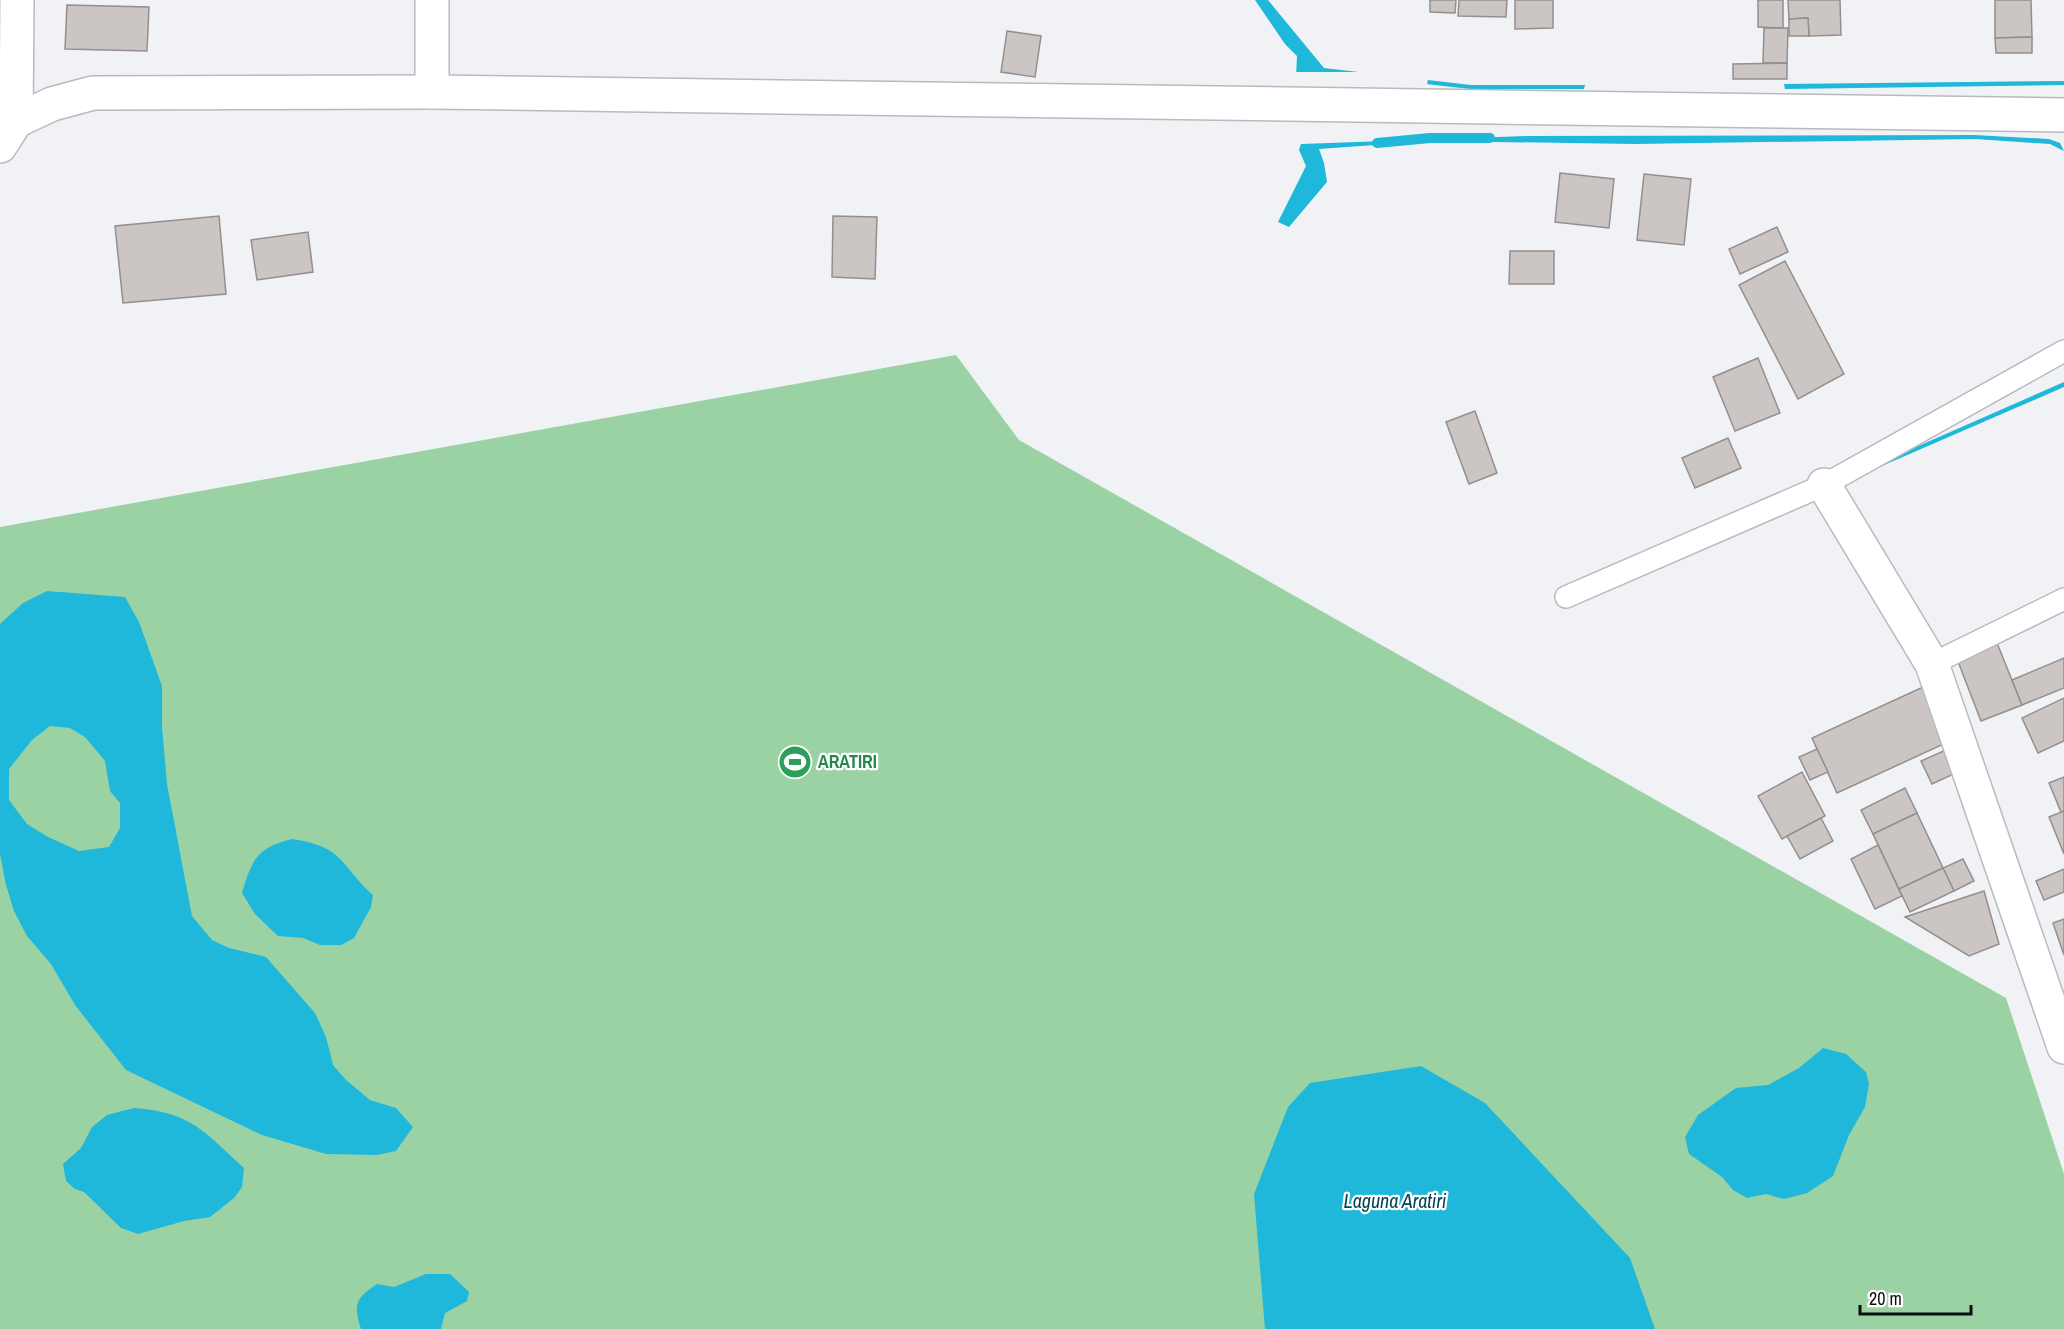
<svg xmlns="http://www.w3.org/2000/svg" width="2064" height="1329" viewBox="0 0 2064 1329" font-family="'Archivo Narrow',sans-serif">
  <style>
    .green { fill: #9ad2a4 }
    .water { fill: #1fb8db; fill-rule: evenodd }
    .pier { fill: #f0f2f6 }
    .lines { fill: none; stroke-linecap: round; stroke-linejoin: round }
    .stream { stroke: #1fb8db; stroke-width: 10 }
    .building { fill: #cbc5c4; stroke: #948f8e; stroke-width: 1.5 }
    .lane-casing { stroke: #b9babf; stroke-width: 24 }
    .street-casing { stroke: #b9babf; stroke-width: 36 }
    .secondary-casing { stroke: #b9babf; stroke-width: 36 }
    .lane { stroke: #fff; stroke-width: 21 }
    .street { stroke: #fff; stroke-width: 33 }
    .secondary { stroke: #fff; stroke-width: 33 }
    .labels { text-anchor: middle; stroke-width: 4.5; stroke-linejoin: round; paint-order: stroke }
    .leisure-label { font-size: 18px; font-weight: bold; fill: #27864d; stroke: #fff; text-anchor: start }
    .water-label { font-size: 20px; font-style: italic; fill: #054452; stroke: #fff }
  </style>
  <rect width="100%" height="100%" fill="#f0f2f6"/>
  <path class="green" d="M956 355 1019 440 2006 998 2064 1174V1329H0V527Z"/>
  <g class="water">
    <path d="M1255 0H1268L1324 68 1471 85H1585L1584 89H1470L1329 73 1296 78 1297 56 1285 44Z"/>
    <path d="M2064 81V85L1785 89 1784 84Z"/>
    <path d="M1974 135 2049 139 2060 143 2064 151 2050 144 1975 139 1634 144 1431 141 1319 149 1324 163 1327 182 1289 227 1278 222 1306 166 1299 150 1301 144 1526 136Z"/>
    <path d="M2064 382V387L1875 469V465Z"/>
    <path d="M47 591 125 597 139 622 162 686V727L167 784 192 916 212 940 229 948 266 957 315 1013 326 1037 333 1065 346 1080 370 1100 396 1108 413 1127 396 1151 377 1155 326 1154 262 1135 126 1070 75 1005 51 964 27 936 14 911 6 885 0 854V624L23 603ZM50 726 70 728 85 737 105 761 110 791 120 803V828L109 847 79 851 48 837 27 824 9 800V769L32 740Z"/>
    <path d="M292 839C345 847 339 864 373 895L371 907 354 938 341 945H320L303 938 278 936 255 914 242 893C252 859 257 848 292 839Z"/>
    <path d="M1823 1048 1846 1054 1866 1072 1869 1084 1865 1107 1849 1135 1833 1176 1807 1193 1784 1199 1766 1194 1747 1198 1733 1190 1722 1177 1689 1154 1685 1137 1698 1115 1736 1088 1768 1085 1799 1068Z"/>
    <path d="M1421 1066 1485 1103 1630 1258 1655 1329H1265L1254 1194 1288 1107 1310 1083Z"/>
    <path d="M134 1108C192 1112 204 1132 244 1168L242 1187 234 1198 210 1217 184 1221 138 1234 121 1228 84 1192 75 1189 66 1181 63 1164 81 1148 92 1127 107 1115Z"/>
    <path d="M426 1274H450L469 1292 467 1301 445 1313 441 1329H361C353 1304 356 1298 377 1284L394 1287Z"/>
  </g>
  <path class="pier" d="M1293 72H1388L1428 76 1427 87 1334 77 1332 82 1296 81Z"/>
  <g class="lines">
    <path class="stream" d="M1377 143 1430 138H1490"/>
  </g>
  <g class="building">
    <path d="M1430 0H1456L1455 13 1430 12Z"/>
    <path d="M1459 0H1507L1506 17 1458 16Z"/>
    <path d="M1515 0H1553V28L1515 29Z"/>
    <path d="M1758 0H1783V28L1758 27Z"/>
    <path d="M1788 0H1840L1841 35 1809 36 1808 18 1789 19Z"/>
    <path d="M1995 0H2031L2032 37 1995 38Z"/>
    <path d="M67 5 149 7 147 51 65 49Z"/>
    <path d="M1808 18 1809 36H1789V19Z"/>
    <path d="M1764 28H1788L1787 63H1763Z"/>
    <path d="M1007 31 1041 36 1035 77 1001 72Z"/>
    <path d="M2032 37V53H1996L1995 38Z"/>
    <path d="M1787 63V79H1733V64Z"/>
    <path d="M1560 173 1614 179 1609 228 1555 222Z"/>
    <path d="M1644 174 1691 179 1684 245 1637 240Z"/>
    <path d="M219 216 226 294 123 303 115 226Z"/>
    <path d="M833 216 877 217 875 279 832 277Z"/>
    <path d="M1777 227 1788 252 1740 274 1729 249Z"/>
    <path d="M308 232 313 272 257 280 251 240Z"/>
    <path d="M1510 251H1554V284H1509Z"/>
    <path d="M1785 261 1844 374 1798 399 1739 285Z"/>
    <path d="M1758 358 1780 413 1735 431 1713 377Z"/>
    <path d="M1475 411 1497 473 1469 484 1446 422Z"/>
    <path d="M1728 438 1741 468 1695 488 1682 458Z"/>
    <path d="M1997 643 2022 705 1981 721 1957 659Z"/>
    <path d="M2064 658V688L2022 705 2012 680Z"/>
    <path d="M1923 687 1948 742 1837 793 1812 738Z"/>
    <path d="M2064 698V741L2038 753 2022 718Z"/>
    <path d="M1817 749 1828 772 1810 780 1799 757Z"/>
    <path d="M1948 749 1958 772 1932 784 1921 761Z"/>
    <path d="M1802 772 1825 816 1782 839 1758 796Z"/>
    <path d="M2064 777V811L2061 812 2049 783Z"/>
    <path d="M1905 788 1917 813 1873 834 1861 810Z"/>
    <path d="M2064 811V854L2049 817Z"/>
    <path d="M1917 813 1943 868 1899 889 1873 834Z"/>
    <path d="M1821 818 1833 841 1800 859 1787 836Z"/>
    <path d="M1878 845 1902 896 1875 909 1851 859Z"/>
    <path d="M1963 859 1974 881 1954 891 1943 868Z"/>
    <path d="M1943 868 1954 891 1910 912 1899 889Z"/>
    <path d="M2064 869V892L2044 900 2036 881Z"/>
    <path d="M1984 891 1999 944 1969 956 1905 917Z"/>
    <path d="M2064 919V955L2053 923Z"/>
  </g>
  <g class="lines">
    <g class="lane-casing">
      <g id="lane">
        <path d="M1566 597 1824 485 2064 351"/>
        <path d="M1932 664 2064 599"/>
      </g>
    </g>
    <g class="street-casing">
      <g id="street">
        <path d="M432 92V0"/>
        <path d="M16 121 17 0"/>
        <path d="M1824 485 1932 664 2064 1047"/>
      </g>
    </g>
    <g class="secondary-casing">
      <path id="secondary" d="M0 146 16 121 52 104 93 93 432 92 2064 115"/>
    </g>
    <use href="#lane" class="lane"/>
    <use href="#street" class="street"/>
    <use href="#secondary" class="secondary"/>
  </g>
  <defs>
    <g id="stadium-disc" transform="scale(1.725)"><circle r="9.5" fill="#2e9e5b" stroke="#fff"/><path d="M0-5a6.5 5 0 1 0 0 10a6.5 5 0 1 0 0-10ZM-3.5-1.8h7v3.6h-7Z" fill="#fff"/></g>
  </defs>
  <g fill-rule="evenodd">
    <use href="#stadium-disc" x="795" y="762"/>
  </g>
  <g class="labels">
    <g class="leisure-label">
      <text x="818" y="768">ARATIRI</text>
    </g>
    <g class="water-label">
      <text x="1395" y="1208">Laguna Aratiri</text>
    </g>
  </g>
  <path d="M1860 1305v9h111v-9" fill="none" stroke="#0d0d0f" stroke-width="3"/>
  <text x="1869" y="1305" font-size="18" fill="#0d0d0f" stroke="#ffffff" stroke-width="4.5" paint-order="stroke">20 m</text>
</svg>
